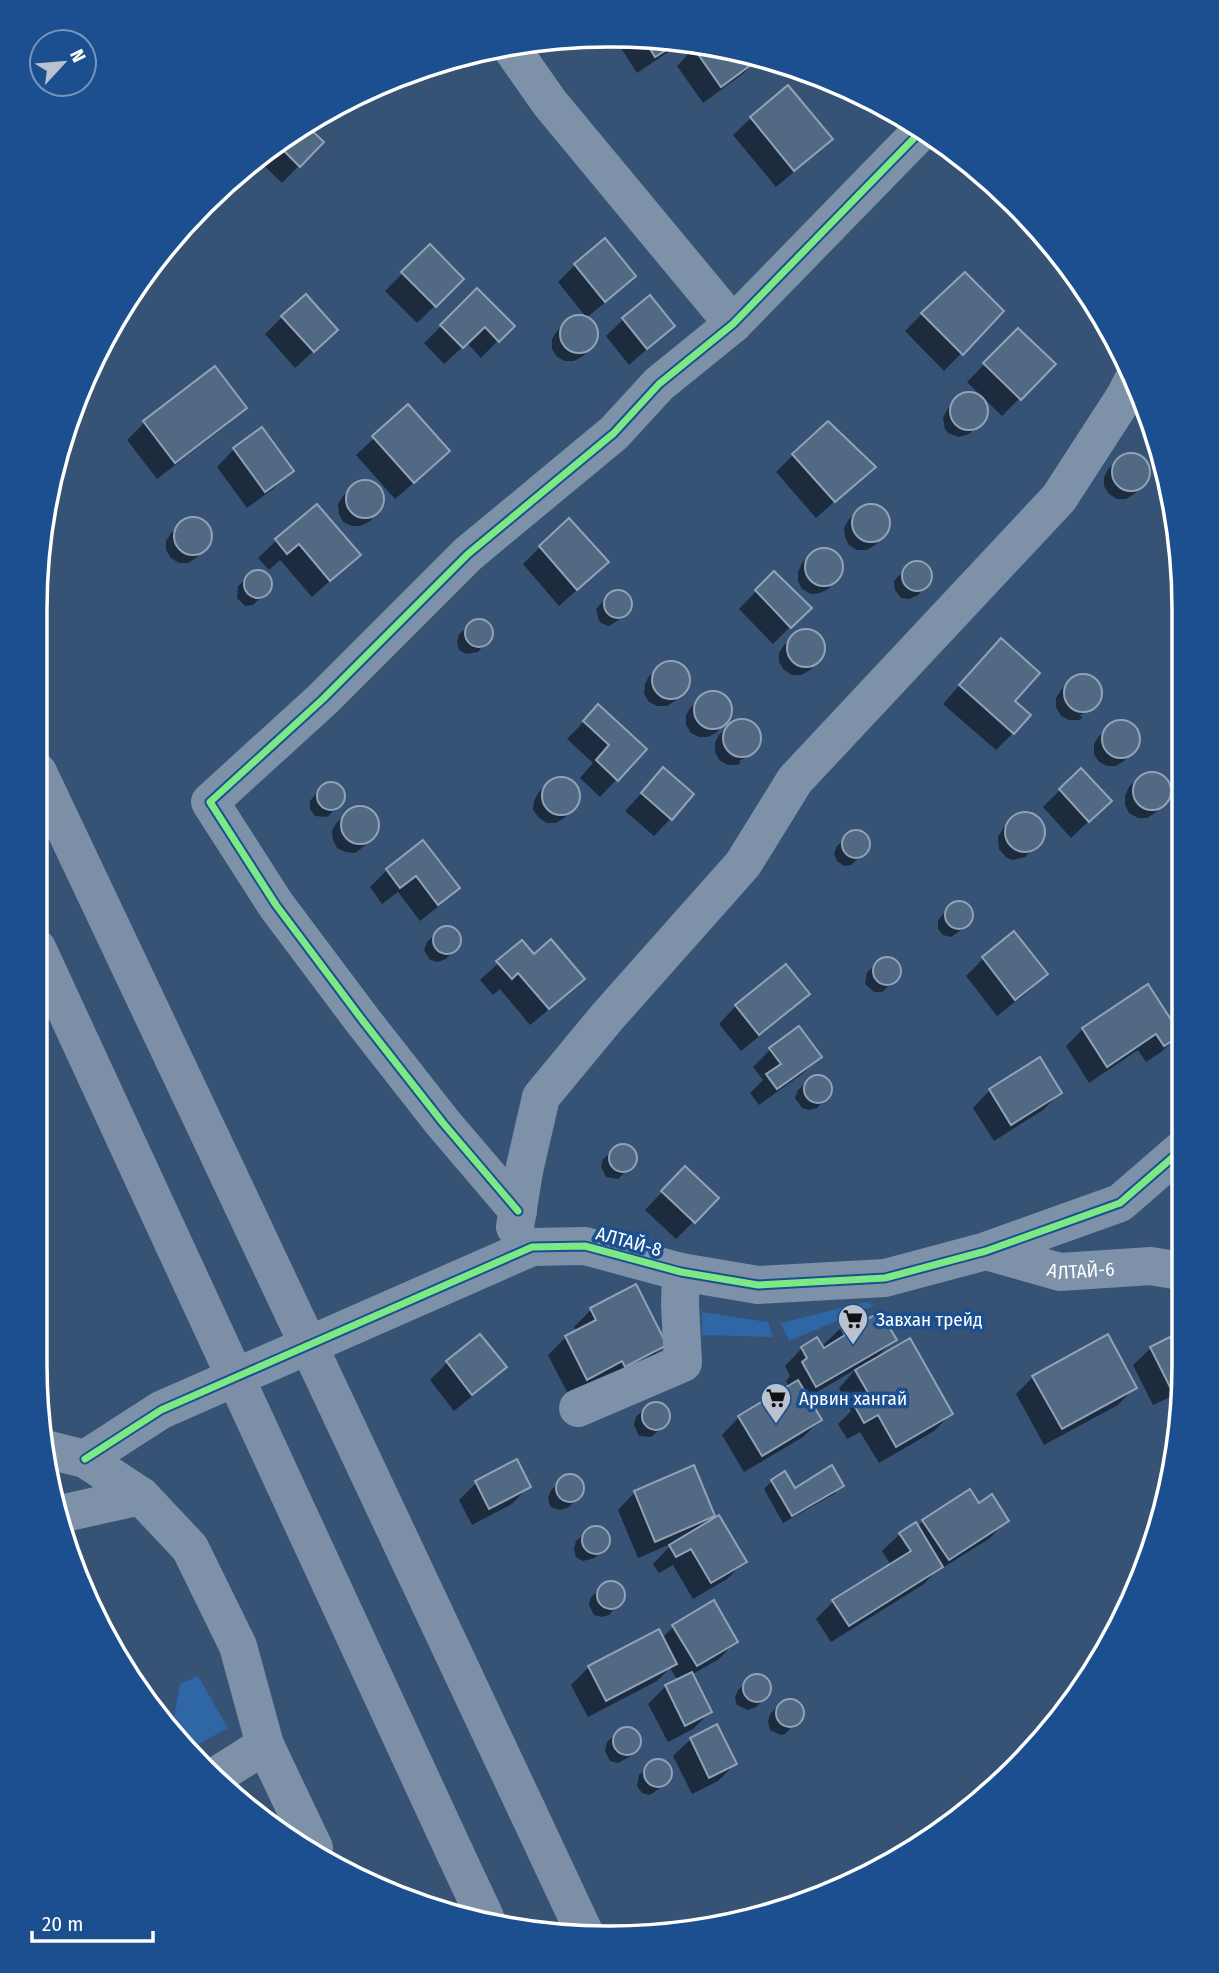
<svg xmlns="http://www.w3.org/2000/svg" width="1219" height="1973" viewBox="0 0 1219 1973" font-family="'Fira Sans Condensed',sans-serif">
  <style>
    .green { fill: #2f66a5 }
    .shadow { fill: #0007 }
    .building { fill: #526984; stroke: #92a2b6; stroke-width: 2 }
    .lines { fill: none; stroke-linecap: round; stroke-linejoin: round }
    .minor { stroke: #7d92a8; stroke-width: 38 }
    .major { stroke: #7d8ea7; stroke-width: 38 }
    .major-bridge { stroke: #7d8ea7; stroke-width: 38 }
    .cycleway-casing { stroke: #1b4f8f; stroke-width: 11 }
    .cycleway { stroke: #7ce984; stroke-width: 7 }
    .labels { text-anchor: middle; stroke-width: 7; stroke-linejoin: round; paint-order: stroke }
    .street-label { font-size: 19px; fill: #fff; stroke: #1b4f8f }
    .poi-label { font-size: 19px; fill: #fff; stroke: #1b4f8f; text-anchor: start }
    .rim { fill: none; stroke: #fff; stroke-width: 3.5 }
  </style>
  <rect width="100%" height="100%" fill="#365274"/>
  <g class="green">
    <path d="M865 1302 875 1305 789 1341 781 1323Z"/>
    <path d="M702 1312 768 1322 773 1337 702 1335Z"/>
    <path d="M198 1676 228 1728 189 1749 168 1727 173 1722 180 1684Z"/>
  </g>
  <g class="shadow">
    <path d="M647 36 683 42 637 73 614 37Z"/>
    <path d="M694 48 758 54 767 58 754 66 753 64 744 73 703 103 677 66Z"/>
    <path d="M436 63 406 83 401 76 424 66Z"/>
    <path d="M751 118 831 139 813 156 776 187 733 135Z"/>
    <path d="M304 125 322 142 282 183 257 159Z"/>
    <path d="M605 241 634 276 617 293 586 318 592 322 596 330V339L592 347 583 356 574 361H565L557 357 552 349V339L557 331 566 322 574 317H586L558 282 575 265Z"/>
    <path d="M430 246 462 279 417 323 385 291Z"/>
    <path d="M477 291 512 326 481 358 467 343 444 364 424 343Z"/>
    <path d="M1002 311 944 371 905 331 922 314Z"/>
    <path d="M282 317 318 347 295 368 265 334Z"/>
    <path d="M624 319 673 326 629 365 606 336Z"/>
    <path d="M1018 330 1053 364 1002 416 967 382Z"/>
    <path d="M973 394 982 400 986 411 983 421 969 434 959 437 948 433 945 429 943 418 948 408 962 396Z"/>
    <path d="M1139 399 1149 423 1142 419 1138 411Z"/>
    <path d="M408 407 430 469 395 499 356 455Z"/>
    <path d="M245 408 227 425 157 479 127 440 144 423Z"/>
    <path d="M234 449 292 470 274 488 247 508 217 467Z"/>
    <path d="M1126 454H1135L1143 459 1148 467V476L1143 485 1134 494 1126 499H1117L1109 494 1104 486V477L1109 468Z"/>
    <path d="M793 455 873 467 816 518 776 472Z"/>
    <path d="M361 482H370L378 486 383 495V504L378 512 369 522 360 526H352L343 522 339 514 338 504 343 496 352 487Z"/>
    <path d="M866 505H876L884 510 889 518V527L884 535 875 545 867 550H857L849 545 845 537 844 528 849 519Z"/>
    <path d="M317 506 358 555 312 597 280 560 269 570 258 558 276 541Z"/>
    <path d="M188 519H198L205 523 210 531V541L205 549 196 558 188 563H179L171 558 166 550V541L171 533Z"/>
    <path d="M540 547 589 579 559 606 523 564Z"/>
    <path d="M820 549H829L837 554 842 562V571L837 580 828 589 820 593 811 594 802 589 798 581V572L802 563 811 554Z"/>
    <path d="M914 562 923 563 929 570V582L918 595 909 599 901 598 895 590 894 581 910 564Z"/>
    <path d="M254 572H263L270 583 268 590 253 605 245 606 237 598 238 586Z"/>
    <path d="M774 573 809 608 773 644 739 609Z"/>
    <path d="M619 591 626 595 630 602 629 610 620 619 609 626 601 623 599 621 596 609 611 593Z"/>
    <path d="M476 620 488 623 491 631V635L478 652 466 654 459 650 457 642 459 634Z"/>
    <path d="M1182 629V645L1174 639Z"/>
    <path d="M801 631H810L819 635 823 643V653L819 661 810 670 801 675H792L784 670 779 662V653L784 645Z"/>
    <path d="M984 657 1013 701V733L996 750 943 704Z"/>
    <path d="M1182 659V683L1171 674Z"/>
    <path d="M666 662H676L684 667 688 675 689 684 684 692 675 701 667 706H657L649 702 644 694 645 684 649 676Z"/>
    <path d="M1078 675H1087L1096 680 1100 688 1101 697 1093 709 1080 715 1082 718 1079 720H1069L1061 716 1056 707V698L1061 690 1070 680Z"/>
    <path d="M708 693H717L726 697 730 706V715L726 723 717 732 708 737H699L691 733 686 725V715L691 707Z"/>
    <path d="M598 707 645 749 600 797 580 778 593 763 567 739Z"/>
    <path d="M737 721H746L754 725 759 733V743L752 754 739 761 741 763 737 765H728L720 761 715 752V743L719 735 728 726Z"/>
    <path d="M1116 722H1125L1133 726 1138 734V744L1133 752 1124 761 1116 766H1107L1099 762 1094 754V744L1099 736Z"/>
    <path d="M663 770 671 818 654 836 625 811Z"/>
    <path d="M1147 773H1156L1164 778 1169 786V795L1164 804 1155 813 1147 818H1138L1129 813 1125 805V796L1129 787 1138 778Z"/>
    <path d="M556 779H565L573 783 578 791V801L573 809 564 818 556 823H547L539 818 533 810 534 801 538 793 547 784Z"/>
    <path d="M328 783 336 784 343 790V802L327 817 315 816 310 809V801L321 788Z"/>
    <path d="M1060 790 1092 818 1071 838 1043 807Z"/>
    <path d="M355 808H364L372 813 377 820V830L372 838 363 847 355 853 346 852 337 848 333 840 332 831 337 822Z"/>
    <path d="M1030 814 1040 821 1043 833 1042 839 1025 857 1013 860 1007 858 999 849 998 837 1004 827 1013 818 1018 815Z"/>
    <path d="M853 832 861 833 868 838 867 850 851 865 844 866 837 861 834 854 837 846Z"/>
    <path d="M423 842 457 888 440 905 420 921 398 892 382 904 370 887 387 870Z"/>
    <path d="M956 903 965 904 971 909 972 913 970 921 961 930 951 937 943 935 938 929V920L949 908Z"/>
    <path d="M448 927 455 931 459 939V943L446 959 438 962 430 960 424 950 427 942 436 933 444 928Z"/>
    <path d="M1014 934 1046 974 1029 991 997 1016 966 976 983 959Z"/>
    <path d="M522 942 534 956 582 979 565 996 530 1025 500 989 493 995 480 980Z"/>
    <path d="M883 959 892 960 899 970 897 978 882 992H874L865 984 867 972Z"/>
    <path d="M807 994 790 1011 741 1051 719 1024 736 1006Z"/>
    <path d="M799 1029 820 1057 802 1074 759 1105 750 1093 763 1080 753 1067 770 1050Z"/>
    <path d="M1083 1029 1179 1035 1161 1052 1146 1062 1138 1050 1089 1083 1066 1046Z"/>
    <path d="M814 1076 823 1077 829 1083V1095L817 1108 809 1110 802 1108 795 1098 798 1090Z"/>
    <path d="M990 1090 1060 1093 1043 1110 994 1141 973 1108Z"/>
    <path d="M620 1146H628L634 1152 633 1164 618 1179 606 1177 601 1167 603 1159Z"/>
    <path d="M668 1186 717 1198 676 1239 645 1210Z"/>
    <path d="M592 1309 665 1345 647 1362 569 1396 548 1355 566 1337 577 1332 574 1327Z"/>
    <path d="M854 1320 858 1327 895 1339 875 1359 951 1414 934 1431 879 1463 860 1432 847 1439 838 1424 851 1411 839 1388 856 1369 807 1398 820 1420 803 1437 744 1472 722 1435 739 1417 789 1387 786 1381 790 1376 785 1366 802 1348 821 1347 841 1328Z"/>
    <path d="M1180 1334 1179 1393 1153 1405 1133 1365 1151 1348Z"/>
    <path d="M480 1337 504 1367 487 1384 454 1411 430 1380 447 1363Z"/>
    <path d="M1033 1377 1135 1387 1118 1405 1044 1445 1016 1394Z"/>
    <path d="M657 1403 664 1407 668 1414 667 1423 651 1437 639 1436 634 1425 636 1417 645 1408 653 1404Z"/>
    <path d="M567 1476 575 1477 581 1483 582 1487 580 1495 569 1507 561 1510 553 1508 550 1506 548 1498 551 1490Z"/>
    <path d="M772 1481 794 1490 842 1486 834 1494 783 1523 764 1489Z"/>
    <path d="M476 1483 529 1486 512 1504 472 1525 459 1500Z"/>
    <path d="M635 1492 713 1516 705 1525 744 1562 727 1579 693 1599 673 1565 659 1573 653 1564 673 1543 638 1558 618 1510Z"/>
    <path d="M978 1505 1007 1520 990 1538 933 1574 924 1584 831 1642 816 1619 833 1602 891 1565 882 1551 900 1534 915 1524 917 1527 923 1521Z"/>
    <path d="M593 1527 601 1528 607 1534 608 1542 595 1558 583 1561 576 1557 574 1549 576 1541Z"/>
    <path d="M607 1583H611L619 1586 623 1598 609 1615 602 1617 594 1615 589 1605 591 1597Z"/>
    <path d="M673 1627 736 1641 719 1659 691 1675 710 1712 693 1729 668 1742 648 1704 666 1686 678 1681 670 1668 657 1681 588 1717 571 1685 589 1667 658 1631 662 1638Z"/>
    <path d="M754 1676 762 1677 770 1686 765 1698 756 1707 748 1710 737 1705 735 1698 738 1690Z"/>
    <path d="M791 1701 798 1704 802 1711 800 1719 785 1734 781 1735 770 1730 768 1722 770 1714 782 1702Z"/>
    <path d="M628 1729 636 1732 639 1739 637 1748 629 1757 618 1763 610 1761 605 1751 607 1742 620 1730Z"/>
    <path d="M691 1739 735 1764 718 1781 692 1794 673 1756Z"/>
    <path d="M656 1761H664L670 1767 671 1776 660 1788 650 1795 642 1793 637 1786 639 1775Z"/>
  </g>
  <g class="building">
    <path d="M642 36H647L679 42 655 57Z"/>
    <path d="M697 44 758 54 763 56 721 87 693 47Z"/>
    <path d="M788 85 833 139 794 171 750 117Z"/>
    <path d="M305 124 324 142 300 167 277 144Z"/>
    <path d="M605 238 636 276 605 302 574 264Z"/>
    <path d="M430 244 464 279 436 307 401 272Z"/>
    <path d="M965 272 1004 311 963 355 921 313Z"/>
    <path d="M477 288 515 326 499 342 485 327 463 348 440 325Z"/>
    <path d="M306 294 338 330 314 352 281 316Z"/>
    <path d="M650 295 675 326 647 349 622 318Z"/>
    <circle cx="579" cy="334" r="19"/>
    <path d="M1018 328 1056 364 1021 400 983 363Z"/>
    <path d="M215 366 247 408 175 463 143 421Z"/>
    <circle cx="969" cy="411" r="19"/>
    <path d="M408 404 450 451 414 483 372 436Z"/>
    <path d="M828 421 876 467 835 502 792 454Z"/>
    <path d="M262 427 294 471 265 492 233 448Z"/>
    <circle cx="1131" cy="472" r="19"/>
    <circle cx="365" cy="499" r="19"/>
    <circle cx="871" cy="523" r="19"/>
    <path d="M317 504 361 555 330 581 299 544 287 554 275 539Z"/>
    <circle cx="193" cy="536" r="19"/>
    <path d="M569 518 609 562 577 590 539 546Z"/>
    <circle cx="824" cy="567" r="19"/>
    <circle cx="917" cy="576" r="15"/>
    <circle cx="258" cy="584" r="14"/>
    <path d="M774 571 812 608 791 628 755 590Z"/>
    <circle cx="618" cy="604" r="14"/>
    <circle cx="479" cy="633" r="14"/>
    <circle cx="806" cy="648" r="19"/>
    <path d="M1001 638 1040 673 1015 701 1031 715 1014 734 959 685Z"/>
    <circle cx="671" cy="680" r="19"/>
    <circle cx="1083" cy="693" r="19"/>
    <circle cx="713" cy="710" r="19"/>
    <path d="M598 704 647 749 618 781 596 760 609 745 583 721Z"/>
    <circle cx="742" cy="738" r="19"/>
    <circle cx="1121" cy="739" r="19"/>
    <path d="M663 767 694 794 672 820 641 793Z"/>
    <path d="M1081 768 1112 801 1089 822 1059 789Z"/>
    <circle cx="1152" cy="791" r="19"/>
    <circle cx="561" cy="796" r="19"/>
    <circle cx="331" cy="796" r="14"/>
    <circle cx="360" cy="825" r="19"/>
    <circle cx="1025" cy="832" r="20"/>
    <circle cx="856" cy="844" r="14"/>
    <path d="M423 840 460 888 438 905 416 876 400 888 386 869Z"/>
    <circle cx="959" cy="915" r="14"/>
    <circle cx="447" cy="940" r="14"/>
    <path d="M1014 931 1048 974 1015 1000 982 957Z"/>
    <path d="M551 939 585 979 549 1009 518 973 512 979 496 961 522 940 534 954Z"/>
    <circle cx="887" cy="971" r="14"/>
    <path d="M786 964 810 994 759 1035 735 1005Z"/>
    <path d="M1148 984 1181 1035 1164 1046 1156 1034 1107 1067 1082 1028Z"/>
    <path d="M799 1026 822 1057 777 1089 766 1074 781 1064 769 1048Z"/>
    <path d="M1040 1057 1062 1093 1011 1125 989 1089Z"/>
    <circle cx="818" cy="1089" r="14"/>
    <circle cx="623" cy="1158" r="14"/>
    <path d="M685 1166 719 1198 695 1223 661 1191Z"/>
    <path d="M636 1284 667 1345 625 1367 622 1361 587 1380 565 1336 596 1320 590 1308Z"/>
    <path d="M880 1312 897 1340 816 1387 802 1362 807 1358 801 1347 817 1337 824 1348 845 1335 840 1326 854 1318 858 1324Z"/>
    <path d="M1180 1332 1179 1385 1171 1389 1150 1347Z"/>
    <path d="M480 1334 507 1367 472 1395 446 1361Z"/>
    <path d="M1108 1334 1137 1388 1062 1429 1032 1376Z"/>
    <path d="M910 1338 953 1414 896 1447 878 1415 864 1423 854 1405 870 1396 855 1370Z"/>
    <path d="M798 1380 822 1420 762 1456 738 1416Z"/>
    <circle cx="656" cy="1416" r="14"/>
    <path d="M517 1459 531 1487 489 1509 475 1481Z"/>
    <path d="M694 1465 715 1516 655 1542 634 1491Z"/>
    <path d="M832 1465 844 1486 792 1516 771 1480 785 1471 795 1488Z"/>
    <circle cx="570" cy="1488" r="14"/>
    <path d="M970 1489 979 1503 992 1494 1009 1521 949 1560 922 1520Z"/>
    <path d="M719 1515 747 1562 711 1583 691 1549 676 1557 669 1545Z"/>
    <path d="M916 1522 943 1567 849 1626 832 1600 911 1551 899 1533Z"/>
    <circle cx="596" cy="1540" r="14"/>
    <circle cx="611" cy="1595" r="14"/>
    <path d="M714 1600 738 1642 697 1666 672 1625Z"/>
    <path d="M659 1629 677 1664 606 1701 588 1666Z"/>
    <path d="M692 1672 712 1712 685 1726 665 1685Z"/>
    <circle cx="757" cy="1688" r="14"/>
    <circle cx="790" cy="1713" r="14"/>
    <path d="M717 1724 737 1764 709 1778 690 1738Z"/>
    <circle cx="627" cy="1741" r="14"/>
    <circle cx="658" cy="1773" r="14"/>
  </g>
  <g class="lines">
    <g class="minor">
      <path d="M510 46 549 102 733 324"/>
      <path d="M518 1211 443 1123 363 1021 276 905 210 802 323 699 468 554 614 433 659 384 733 324 922 130"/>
      <path d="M515 1227 524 1171 541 1097 608 1016 743 864 795 780 1059 498 1125 396 1132 382"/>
      <path id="s1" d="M986 1251 1060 1272 1151 1266 1180 1271"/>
      <path d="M578 1408 683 1363 680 1304 681 1272"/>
      <path d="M49 1450 85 1459 141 1496 190 1548 238 1646 265 1745 314 1848"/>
      <path d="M85 1459 161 1410 532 1247 585 1246 681 1272 758 1285 885 1278 986 1251 1120 1203 1180 1151"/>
      <path d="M60 1514 141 1496"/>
      <path d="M216 1776 265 1745"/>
    </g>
    <g class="major">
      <path d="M38 772 211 1138"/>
      <path d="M37 948 139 1169"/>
      <path d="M527 1810 585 1934"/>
      <path d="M455 1853 485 1917"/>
    </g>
    <g class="major-bridge">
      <path d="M211 1138 527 1810"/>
      <path d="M139 1169 455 1853"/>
    </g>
    <g class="cycleway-casing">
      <g id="cycleway">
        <path d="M518 1211 443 1123 363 1021 276 905 210 802 323 699 468 554 614 433 659 384 733 324 922 130"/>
        <path d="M85 1459 161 1410 532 1247 585 1246 681 1272 758 1285 885 1278 986 1251 1120 1203 1180 1151"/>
      </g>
    </g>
    <use href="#cycleway" class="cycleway"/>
  </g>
  <defs>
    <g id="supermarket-pin" transform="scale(1.575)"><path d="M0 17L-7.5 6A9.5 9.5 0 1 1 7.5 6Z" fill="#b9c2ce" stroke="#1b4f8f"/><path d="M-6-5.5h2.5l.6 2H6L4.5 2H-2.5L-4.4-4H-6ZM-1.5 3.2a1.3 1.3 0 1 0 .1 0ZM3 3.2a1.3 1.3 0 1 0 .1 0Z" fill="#111"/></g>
  </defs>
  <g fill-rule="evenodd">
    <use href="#supermarket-pin" x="853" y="1319"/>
    <use href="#supermarket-pin" x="776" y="1398"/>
  </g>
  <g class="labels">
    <g class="street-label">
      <text transform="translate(629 1241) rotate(15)" y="7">АЛТАЙ-8</text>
      <text dy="7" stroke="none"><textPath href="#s1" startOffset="98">АЛТАЙ-6</textPath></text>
    </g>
    <g class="poi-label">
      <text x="876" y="1326">Завхан трейд</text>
      <text x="799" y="1405">Арвин хангай</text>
    </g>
  </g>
  <path d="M0 0H1219V1973H0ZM609 47H610A562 562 0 0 1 1172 609V1364A562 562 0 0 1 610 1926H609A562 562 0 0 1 47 1364V609A562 562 0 0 1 609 47Z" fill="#1b4f8f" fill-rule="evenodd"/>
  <path class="rim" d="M609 47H610A562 562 0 0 1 1172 609V1364A562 562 0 0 1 610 1926H609A562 562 0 0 1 47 1364V609A562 562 0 0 1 609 47Z"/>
  <g transform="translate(63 63) rotate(64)"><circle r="33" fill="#1b4f8f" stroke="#7695bc" stroke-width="2"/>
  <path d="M0-5L12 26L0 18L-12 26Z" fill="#b9c2ce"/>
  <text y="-10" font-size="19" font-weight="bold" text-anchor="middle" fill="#ffffff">N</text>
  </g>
  <path d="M32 1931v10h121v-10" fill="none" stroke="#ffffff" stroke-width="3.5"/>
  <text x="42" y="1931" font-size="21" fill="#ffffff" stroke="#1b4f8f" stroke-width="5" paint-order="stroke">20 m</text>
</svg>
